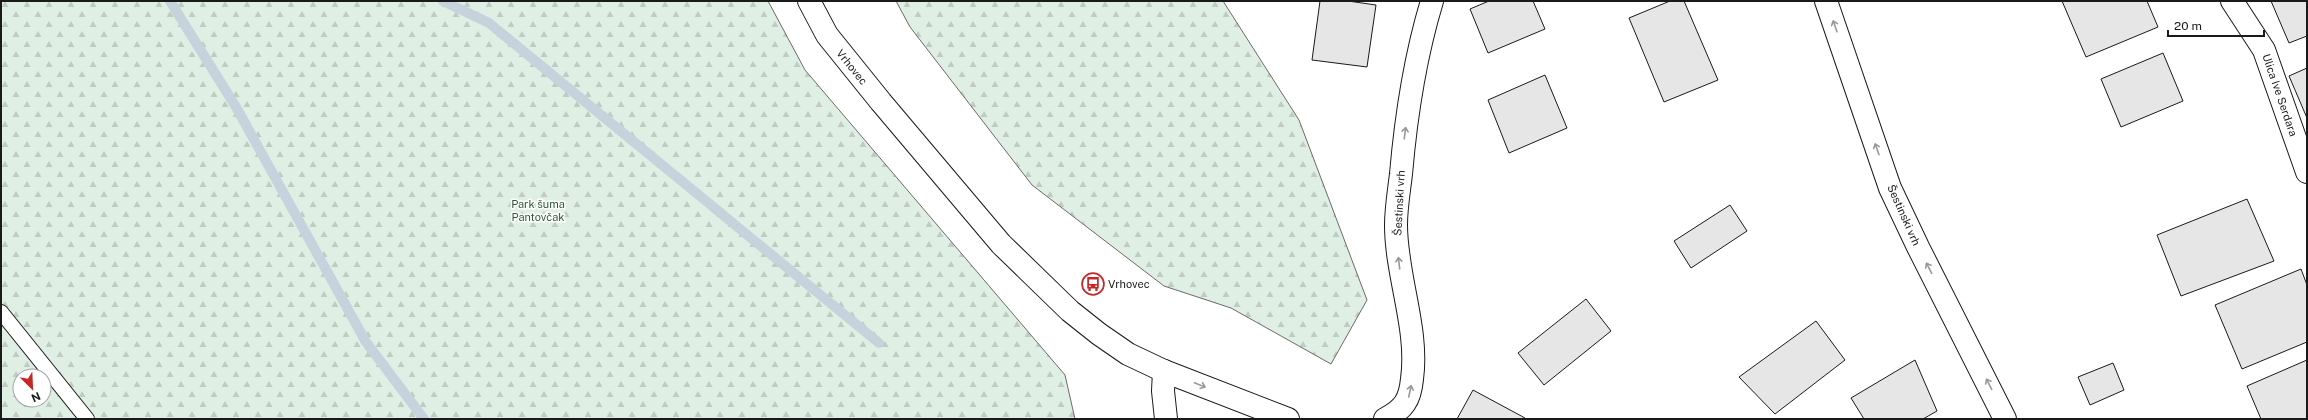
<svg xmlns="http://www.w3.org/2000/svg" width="2308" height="420" viewBox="0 0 2308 420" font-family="'Public Sans',sans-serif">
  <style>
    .forest { fill: url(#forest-firs); stroke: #6a6a6a; fill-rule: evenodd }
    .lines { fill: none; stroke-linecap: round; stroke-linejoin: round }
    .stream { stroke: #c6d2dc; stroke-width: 10 }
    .building { fill: #e6e6e6; stroke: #1a1a1a }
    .service-casing { stroke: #1a1a1a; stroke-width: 16 }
    .minor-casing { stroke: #1a1a1a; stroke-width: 24 }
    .tertiary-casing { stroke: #1a1a1a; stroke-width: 24 }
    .service { stroke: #fff; stroke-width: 14 }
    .minor { stroke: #fff; stroke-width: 22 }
    .tertiary { stroke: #fff; stroke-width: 22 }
    .oneway { stroke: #989898 }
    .labels { text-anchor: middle; stroke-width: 3; stroke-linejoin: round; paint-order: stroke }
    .street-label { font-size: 11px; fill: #1a1a1a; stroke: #fff }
    .park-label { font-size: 11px; fill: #2b5a34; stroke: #fff }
    .poi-label { font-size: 11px; fill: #1a1a1a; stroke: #fff; text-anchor: start }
  </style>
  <defs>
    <pattern id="forest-firs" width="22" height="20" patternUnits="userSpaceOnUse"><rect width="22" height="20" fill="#e0efe3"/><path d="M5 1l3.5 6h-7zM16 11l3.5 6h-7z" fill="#c0ccc2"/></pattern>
  </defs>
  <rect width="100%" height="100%" fill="#fff"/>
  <g class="forest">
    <path d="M1 1H768L805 70 1065 375 1075 419H1ZM20 376H44V400H20Z"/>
    <path d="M896 1H1223L1299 120 1367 300 1331 364 1231 308 1164 286 1032 185 910 27Z"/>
  </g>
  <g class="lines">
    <g class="stream">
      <path d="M170 1 236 107 366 342 424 419"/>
      <path d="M443 1 489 23 879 343"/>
    </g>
  </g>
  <g class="building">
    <path d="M1320 1H1348L1376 5 1367 67 1312 60Z"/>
    <path d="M1489 1H1533L1545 29 1488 53 1470 9Z"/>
    <path d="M1670 1H1684L1718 80 1664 102 1629 18Z"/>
    <path d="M2062 1H2147L2158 27 2086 57Z"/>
    <path d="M2271 1H2307V36L2289 43Z"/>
    <path d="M2163 53 2183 101 2121 127 2101 79Z"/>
    <path d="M2307 68V118L2289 76Z"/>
    <path d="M1545 75 1567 128 1509 153 1488 100Z"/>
    <path d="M2247 199 2274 261 2181 296 2157 235Z"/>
    <path d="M1730 205 1747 231 1691 268 1674 241Z"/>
    <path d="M2301 269 2307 285V342L2242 369 2215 305Z"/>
    <path d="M1586 299 1611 331 1544 385 1518 353Z"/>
    <path d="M1816 321 1845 360 1775 414 1739 377Z"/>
    <path d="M1915 360 1937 411 1923 419H1864L1851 398Z"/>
    <path d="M2307 360V419H2261L2247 386Z"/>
    <path d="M2113 363 2124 390 2090 405 2078 377Z"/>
    <path d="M1473 390 1525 418V419H1457Z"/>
  </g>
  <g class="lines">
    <g class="service-casing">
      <path id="service" d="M1 312 87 419"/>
    </g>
    <g class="minor-casing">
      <path id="minor" d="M1164 371 1163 391 1166 419"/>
    </g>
    <g class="tertiary-casing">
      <g id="tertiary">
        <path d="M809 1 827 35 881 102 1001 244 1070 311 1099 334 1128 354 1164 371 1288 419"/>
        <path d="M1826 1 1890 188 1918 247 2005 419"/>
        <path d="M2232 1 2264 50 2307 172"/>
        <path d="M1385 419C1404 409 1410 400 1412 379 1419 329 1396 276 1396 225 1396 208 1399 191 1401 174 1406 116 1415 57 1432 1"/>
      </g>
    </g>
    <use href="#service" class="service"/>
    <use href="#minor" class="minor"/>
    <use href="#tertiary" class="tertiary"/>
  </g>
  <defs><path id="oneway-shaft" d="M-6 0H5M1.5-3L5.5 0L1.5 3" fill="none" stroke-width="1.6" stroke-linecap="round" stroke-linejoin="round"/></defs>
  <g class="oneway">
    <use href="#oneway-shaft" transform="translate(1835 26) rotate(-109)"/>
    <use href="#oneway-shaft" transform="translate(1405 133) rotate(-83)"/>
    <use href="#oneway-shaft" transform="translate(1877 149) rotate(-109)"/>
    <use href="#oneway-shaft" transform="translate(1399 263) rotate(-97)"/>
    <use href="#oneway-shaft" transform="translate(1929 268) rotate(-117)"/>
    <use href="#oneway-shaft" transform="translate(1989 384) rotate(-117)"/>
    <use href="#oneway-shaft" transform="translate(1200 385) rotate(22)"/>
    <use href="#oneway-shaft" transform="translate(1410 391) rotate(-78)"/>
  </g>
  <defs>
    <g id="bus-ring" transform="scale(1.15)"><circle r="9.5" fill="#fff" stroke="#c62828" stroke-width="1.5"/><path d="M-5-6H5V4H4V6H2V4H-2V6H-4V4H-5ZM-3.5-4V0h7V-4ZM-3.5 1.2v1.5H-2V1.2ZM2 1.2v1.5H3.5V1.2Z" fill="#c62828"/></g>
  </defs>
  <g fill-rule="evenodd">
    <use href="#bus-ring" x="1093" y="284"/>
  </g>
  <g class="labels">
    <g class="street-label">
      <text transform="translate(852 67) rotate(51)" y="4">Vrhovec</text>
      <text transform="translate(2280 95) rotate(71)" y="4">Ulica Ive Serdara</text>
      <text transform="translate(1399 203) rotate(-87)" y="4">Šestinski vrh</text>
      <text transform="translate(1904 215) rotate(66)" y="4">Šestinski vrh</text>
    </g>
    <g class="park-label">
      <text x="538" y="208">Park šuma<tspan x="538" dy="13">Pantovčak</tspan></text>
    </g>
    <g class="poi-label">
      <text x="1108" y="288">Vrhovec</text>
    </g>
  </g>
  <rect width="2308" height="420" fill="none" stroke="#1a1a1a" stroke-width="4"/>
  <g transform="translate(32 388) rotate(156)"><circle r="19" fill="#ffffff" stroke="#a3a3a3"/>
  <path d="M0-3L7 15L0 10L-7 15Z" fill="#c62828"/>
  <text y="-6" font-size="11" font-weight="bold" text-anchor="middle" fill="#1a1a1a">N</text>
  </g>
  <path d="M2168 30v6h96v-6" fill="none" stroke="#1a1a1a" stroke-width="2"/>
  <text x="2174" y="30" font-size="12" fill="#1a1a1a" stroke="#ffffff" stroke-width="3" paint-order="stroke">20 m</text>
</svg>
